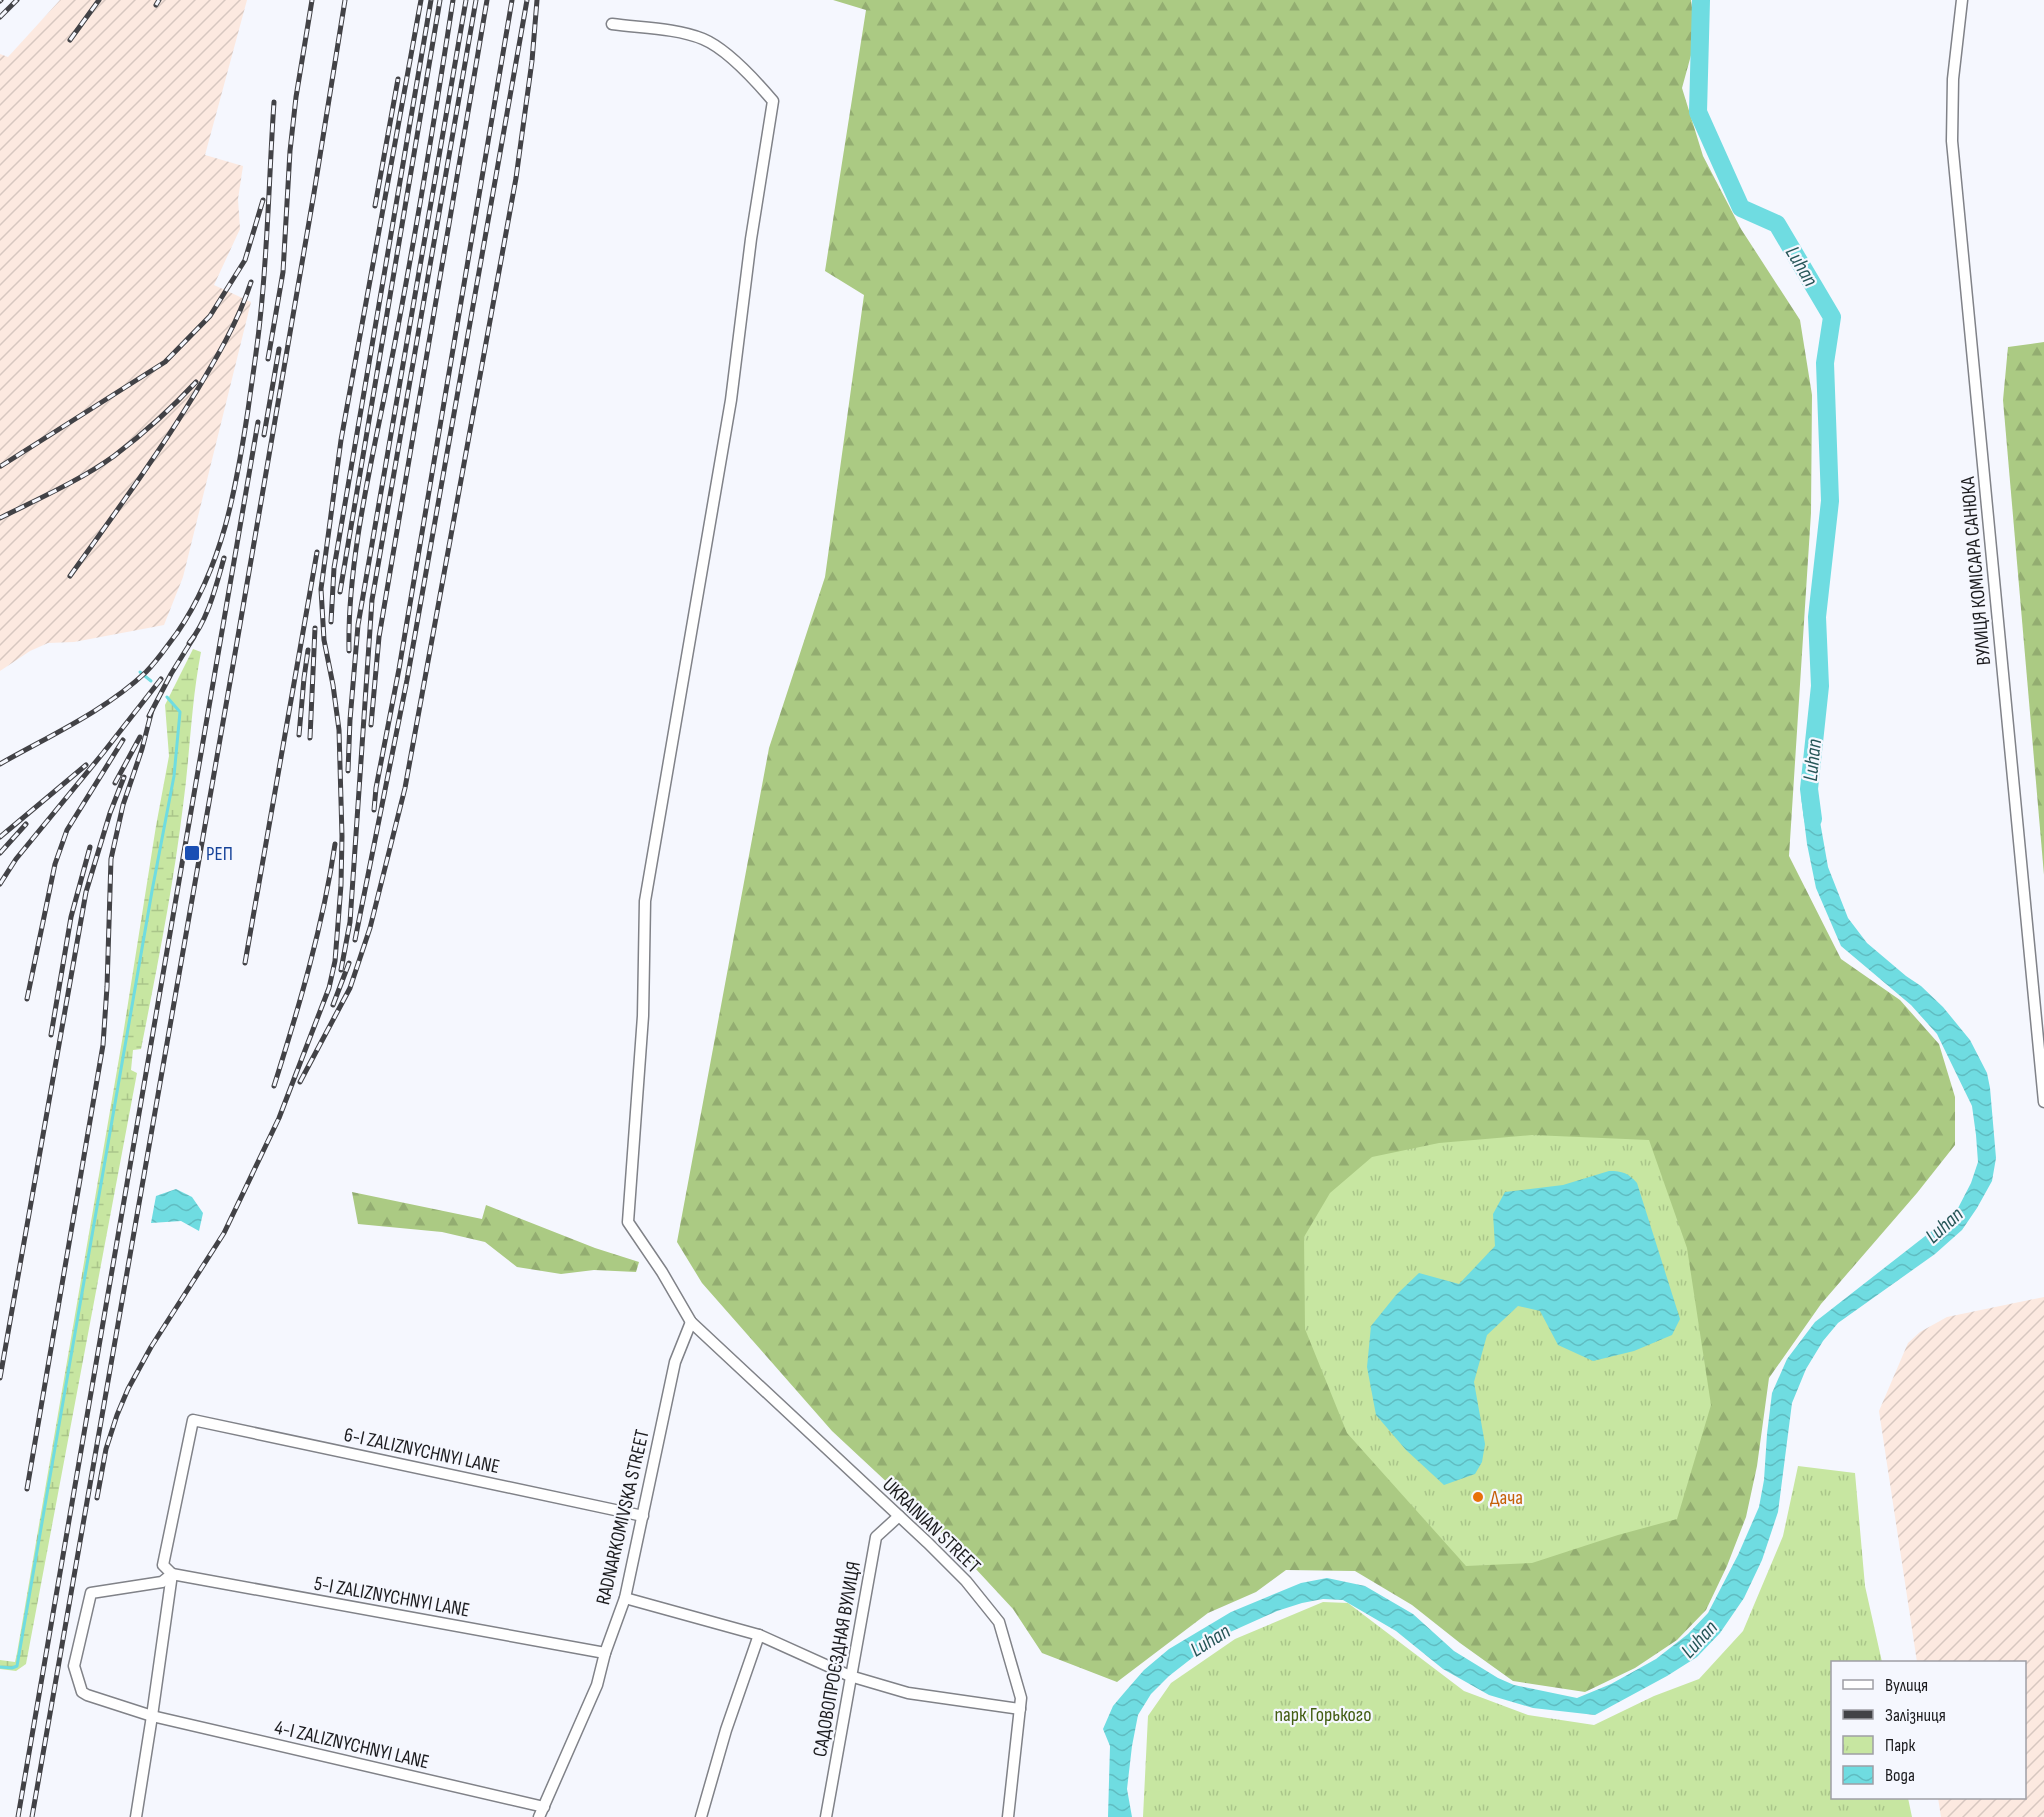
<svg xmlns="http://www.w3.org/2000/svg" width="2044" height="1817" viewBox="0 0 2044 1817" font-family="'Sofia Sans Condensed',sans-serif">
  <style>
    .industrial { fill: url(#industrial-furrows) }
    .forest { fill: url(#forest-firs) }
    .wetland { fill: url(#wetland-marsh) }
    .park { fill: url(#park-tufts) }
    .water { fill: url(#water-waves) }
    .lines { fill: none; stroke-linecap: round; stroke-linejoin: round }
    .stream { stroke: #6fdce1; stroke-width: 3 }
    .river { stroke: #6fdce1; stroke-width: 18 }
    .minor-casing { stroke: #808288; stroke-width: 13 }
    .minor { stroke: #fff; stroke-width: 10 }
    .rail-casing { stroke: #424246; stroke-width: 5 }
    .rail { stroke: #f5f7fe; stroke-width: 3; stroke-dasharray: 9; stroke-linecap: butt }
    .transit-dot { fill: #1a4fb4; stroke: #f5f7fe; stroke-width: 2 }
    .food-dot { fill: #e8710a; stroke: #f5f7fe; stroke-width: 2 }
    .labels { text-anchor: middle; stroke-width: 4.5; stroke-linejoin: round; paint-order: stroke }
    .street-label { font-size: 20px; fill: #1c1c1f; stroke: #f5f7fe }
    .transit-label { font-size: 20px; fill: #164399; stroke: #f5f7fe; text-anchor: start }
    .food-label { font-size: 20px; fill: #c56008; stroke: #f5f7fe; text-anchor: start }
    .park-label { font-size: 20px; fill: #435e13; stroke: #f5f7fe }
    .water-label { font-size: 21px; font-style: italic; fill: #265658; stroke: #f5f7fe }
  </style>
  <defs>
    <pattern id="industrial-furrows" width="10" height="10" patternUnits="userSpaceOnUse" patternTransform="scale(1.5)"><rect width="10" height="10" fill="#fce9e0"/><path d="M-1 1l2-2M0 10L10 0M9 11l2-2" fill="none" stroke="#d7c7c0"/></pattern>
    <pattern id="forest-firs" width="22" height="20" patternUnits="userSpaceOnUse" patternTransform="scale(1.5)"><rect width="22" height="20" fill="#abca83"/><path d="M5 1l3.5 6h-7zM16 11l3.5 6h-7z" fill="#93ad71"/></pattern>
    <pattern id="wetland-marsh" width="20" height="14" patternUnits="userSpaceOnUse" patternTransform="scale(1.5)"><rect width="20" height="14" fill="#c7e6a1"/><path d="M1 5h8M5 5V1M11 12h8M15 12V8" fill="none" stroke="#aac58a"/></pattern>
    <pattern id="park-tufts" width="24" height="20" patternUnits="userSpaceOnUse" patternTransform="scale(1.5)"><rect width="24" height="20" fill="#c7e6a1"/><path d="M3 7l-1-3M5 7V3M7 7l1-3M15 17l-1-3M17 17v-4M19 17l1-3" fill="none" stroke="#aac58a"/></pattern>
    <pattern id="water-waves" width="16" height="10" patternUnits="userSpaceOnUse" patternTransform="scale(1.5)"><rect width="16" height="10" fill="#6fdce1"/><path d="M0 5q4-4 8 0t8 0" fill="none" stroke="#60bcc1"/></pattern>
  </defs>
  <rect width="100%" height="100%" fill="#f5f7fe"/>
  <g class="industrial">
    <path d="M60 0H247L205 155 243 166 238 199 240 229 214 285 251 302 183 577 164 625 74 642 48 643 30 651 0 671V54L8 57Z"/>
    <path d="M2044 1297V1817H1941L1938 1798H2024V1662H1917L1879 1411 1908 1343 1920 1332 1947 1317Z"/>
  </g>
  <g class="forest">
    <path d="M833 0H1691L1696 37 1682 88 1703 156 1741 229 1800 320 1812 395 1811 513 1789 856 1841 959 1900 1000 1939 1044 1955 1097V1145L1917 1193 1821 1304 1769 1378 1757 1466 1746 1517 1727 1566 1706 1610 1677 1640 1635 1668 1585 1692 1513 1681 1460 1643 1412 1605 1355 1571 1286 1570 1256 1592 1208 1613 1117 1682 1042 1653 1013 1609 949 1540 832 1431 702 1283 677 1242 769 748 825 577 864 295 825 271 866 10Z"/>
    <path d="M2044 342V875L2003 400 2008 347Z"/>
    <path d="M352 1192 482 1219 486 1205 595 1248 639 1262 636 1272 594 1270 561 1274 517 1267 485 1242 442 1232 358 1224Z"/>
  </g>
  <path class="wetland" d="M193 649 201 652C191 703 190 755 183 806 173 888 157 968 141 1049L133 1050 131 1070 137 1073 26 1664 16 1671 0 1669V1660L15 1662 17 1653 123 1035 156 826 169 756 165 705Z"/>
  <g class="park">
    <path d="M1532 1135 1649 1140 1687 1248 1711 1405 1677 1519 1618 1535 1532 1563 1466 1566 1347 1433 1305 1329 1304 1237 1330 1193 1372 1157 1439 1143Z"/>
    <path d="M1798 1466 1855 1473 1865 1586 1882 1662H1832V1798H1908L1912 1817H1143L1148 1716 1171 1683 1235 1639 1323 1602 1348 1603 1464 1691 1528 1715 1594 1725 1654 1696 1699 1679 1743 1631 1783 1536Z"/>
  </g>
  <g class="water">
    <path d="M1815 793 1828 867 1848 918 1867 943 1906 976 1921 986 1943 1007 1970 1040 1987 1073 1990 1088 1996 1158 1992 1181 1977 1208 1962 1230 1935 1254 1838 1323 1823 1341 1806 1369 1792 1403 1778 1512 1762 1560 1744 1598 1720 1633 1697 1657 1667 1676 1595 1715 1533 1708 1489 1695 1443 1669 1396 1631 1343 1600 1323 1599 1302 1603 1277 1611 1219 1637 1169 1676 1151 1694 1138 1715 1132 1746 1127 1789 1132 1817H1108L1110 1746 1103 1729 1113 1706 1124 1693 1144 1670 1169 1649 1231 1612 1301 1583 1327 1578 1365 1586 1413 1614 1454 1651 1498 1678 1514 1685 1577 1698 1611 1684 1656 1659 1688 1634 1708 1613 1738 1555 1759 1507 1764 1480 1767 1434 1772 1393 1787 1359 1815 1322 1956 1212 1971 1183 1978 1162 1976 1135 1972 1106 1937 1034 1911 1005 1841 946 1816 888 1807 844 1801 796Z"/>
    <path d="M1609 1171C1623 1171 1628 1173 1637 1183L1680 1319 1672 1335 1634 1351 1593 1361 1558 1345 1540 1311 1518 1306 1487 1335 1474 1382 1485 1444 1482 1462 1475 1474 1444 1485 1406 1450 1376 1415 1367 1367 1371 1326 1396 1295 1419 1273 1459 1284 1495 1246 1493 1214 1505 1192 1563 1185Z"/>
    <path d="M176 1189 192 1197 203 1213 199 1231 181 1221 151 1223 156 1196Z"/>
  </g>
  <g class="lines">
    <g class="stream">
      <path d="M140 672 151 681"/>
      <path d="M0 1667 12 1668 17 1666 152 891 174 776 180 712 167 697"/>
    </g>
    <path class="river" d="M1701 0 1698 112 1741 208 1777 224 1832 317 1825 363 1830 501 1817 617 1820 686 1809 789 1813 819"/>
    <g class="minor-casing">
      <g id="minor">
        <path d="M1962 0 1953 79 1952 141 2044 1102"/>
        <path d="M612 24C641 28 676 28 703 39 727 49 756 81 773 101L751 239 731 400 645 901 643 1016 628 1222 662 1272 691 1322 928 1543 966 1581 999 1622 1021 1698 1008 1817"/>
        <path d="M625 1598 759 1635 850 1676 908 1693 1020 1709"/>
        <path d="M544 1807 152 1716 87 1695 82 1692 74 1666 91 1593 162 1582 172 1574 605 1653"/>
        <path d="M136 1817 152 1716 172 1574 163 1565 193 1420 643 1516"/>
        <path d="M539 1817 597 1685 605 1653 625 1598 675 1362 691 1322"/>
        <path d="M701 1817 726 1730 759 1635"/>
        <path d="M826 1817 876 1537 899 1516"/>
      </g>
    </g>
    <use href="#minor" class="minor"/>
    <g class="rail-casing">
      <g id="rail">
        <path d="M0 1 1 0"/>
        <path d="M156 5 159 0"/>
        <path d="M0 17 17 0"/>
        <path d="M70 40 99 0"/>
        <path d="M375 206 398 79"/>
        <path d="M268 359 283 272 290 151 296 97 312 0"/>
        <path d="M264 435 279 349"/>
        <path d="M1 466 165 362 210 316 245 260 263 200"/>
        <path d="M0 518C36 500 81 480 114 456 143 434 171 409 196 382"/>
        <path d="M70 576C113 516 157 456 196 392 217 357 238 322 251 282"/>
        <path d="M340 592 440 0"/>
        <path d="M331 622 334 568 431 0"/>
        <path d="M189 643C208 620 216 586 224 558"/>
        <path d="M349 651C347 560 373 457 390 368 414 246 434 123 453 0"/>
        <path d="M149 716 171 674 194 637"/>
        <path d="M371 725 379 637 487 0"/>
        <path d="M299 735 304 678 308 650"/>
        <path d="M310 738 315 628"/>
        <path d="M0 764C49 736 105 711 146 672 158 660 167 646 177 633 223 566 236 489 248 410 252 380 257 350 260 320 268 248 269 175 274 102"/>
        <path d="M348 771 350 720 358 625 466 0"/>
        <path d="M115 783 140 737"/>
        <path d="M374 810 376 788 399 669 512 0"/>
        <path d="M0 837 86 765"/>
        <path d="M0 853 26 824"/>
        <path d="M0 884 16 859 103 753 161 679"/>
        <path d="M355 940 407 680 527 0"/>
        <path d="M245 963 317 552"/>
        <path d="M341 970 350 922 372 600 476 0"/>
        <path d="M27 999 55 864 67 830 123 740"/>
        <path d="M333 1005 349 963"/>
        <path d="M51 1035 71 917 90 847"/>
        <path d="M300 1082 350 988 370 928 405 788 516 178 532 61 537 0"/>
        <path d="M274 1086C299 1007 323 926 335 844"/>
        <path d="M0 1378 86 892 110 813 124 777"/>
        <path d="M27 1489 103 1045 107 987 111 859 123 805 142 749 152 710"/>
        <path d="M97 1498 106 1449 117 1415 128 1389 151 1347 224 1233 279 1118 329 988 335 961 337 936 341 885 342 836 339 730 333 685 324 640 321 589 341 440 421 0"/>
        <path d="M18 1817 258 422"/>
        <path d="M32 1817 237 642 314 193 345 0"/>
      </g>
    </g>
    <use href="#rail" class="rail"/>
  </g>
  <rect class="transit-dot" x="184" y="845" width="16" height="16" rx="3"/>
  <circle class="food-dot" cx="1478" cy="1497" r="6"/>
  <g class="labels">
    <g class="street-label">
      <text transform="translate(1975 571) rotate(-95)" y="7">ВУЛИЦЯ КОМІСАРА САНЮКА</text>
      <text transform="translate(422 1450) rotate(12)" y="7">6-I ZALIZNYCHNYI LANE</text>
      <text transform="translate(622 1517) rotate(-77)" y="7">RADNARKOMIVSKA STREET</text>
      <text transform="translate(932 1525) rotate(44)" y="7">UKRAINIAN STREET</text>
      <text transform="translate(392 1596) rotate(10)" y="7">5-I ZALIZNYCHNYI LANE</text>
      <text transform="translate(836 1659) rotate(-80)" y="7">САДОВОПРОЄЗДНАЯ ВУЛИЦЯ</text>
      <text transform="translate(352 1744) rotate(13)" y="7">4-I ZALIZNYCHNYI LANE</text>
    </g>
    <g class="transit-label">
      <text x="206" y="860">РЕП</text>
    </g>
    <g class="food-label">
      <text x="1490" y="1504">Дача</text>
    </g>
    <g class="park-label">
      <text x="1323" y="1721">парк Горького</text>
    </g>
    <g class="water-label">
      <text transform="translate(1802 266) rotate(59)" y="7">Luhan</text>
      <text transform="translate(1812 760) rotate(-84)" y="7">Luhan</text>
      <text transform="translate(1944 1225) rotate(-42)" y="7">Luhan</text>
      <text transform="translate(1699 1639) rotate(-47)" y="7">Luhan</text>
      <text transform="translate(1210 1640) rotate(-32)" y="7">Luhan</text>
    </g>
  </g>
  <rect x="1831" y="1661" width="195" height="138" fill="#f5f7fe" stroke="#9e9fa5" stroke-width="1.5"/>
  <rect x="1843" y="1680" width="30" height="9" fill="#ffffff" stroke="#9e9fa5" stroke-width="1.5"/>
  <text x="1885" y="1691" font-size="18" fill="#1c1c1f">Вулиця</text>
  <rect x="1843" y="1710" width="30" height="9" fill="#424246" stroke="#9e9fa5" stroke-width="1.5"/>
  <text x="1885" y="1721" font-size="18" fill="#1c1c1f">Залізниця</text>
  <rect x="1843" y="1736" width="30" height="18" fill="url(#park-tufts)" stroke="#9e9fa5" stroke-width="1.5"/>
  <text x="1885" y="1751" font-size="18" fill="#1c1c1f">Парк</text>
  <rect x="1843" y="1766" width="30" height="18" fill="url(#water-waves)" stroke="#9e9fa5" stroke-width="1.5"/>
  <text x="1885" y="1781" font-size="18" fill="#1c1c1f">Вода</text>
</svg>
